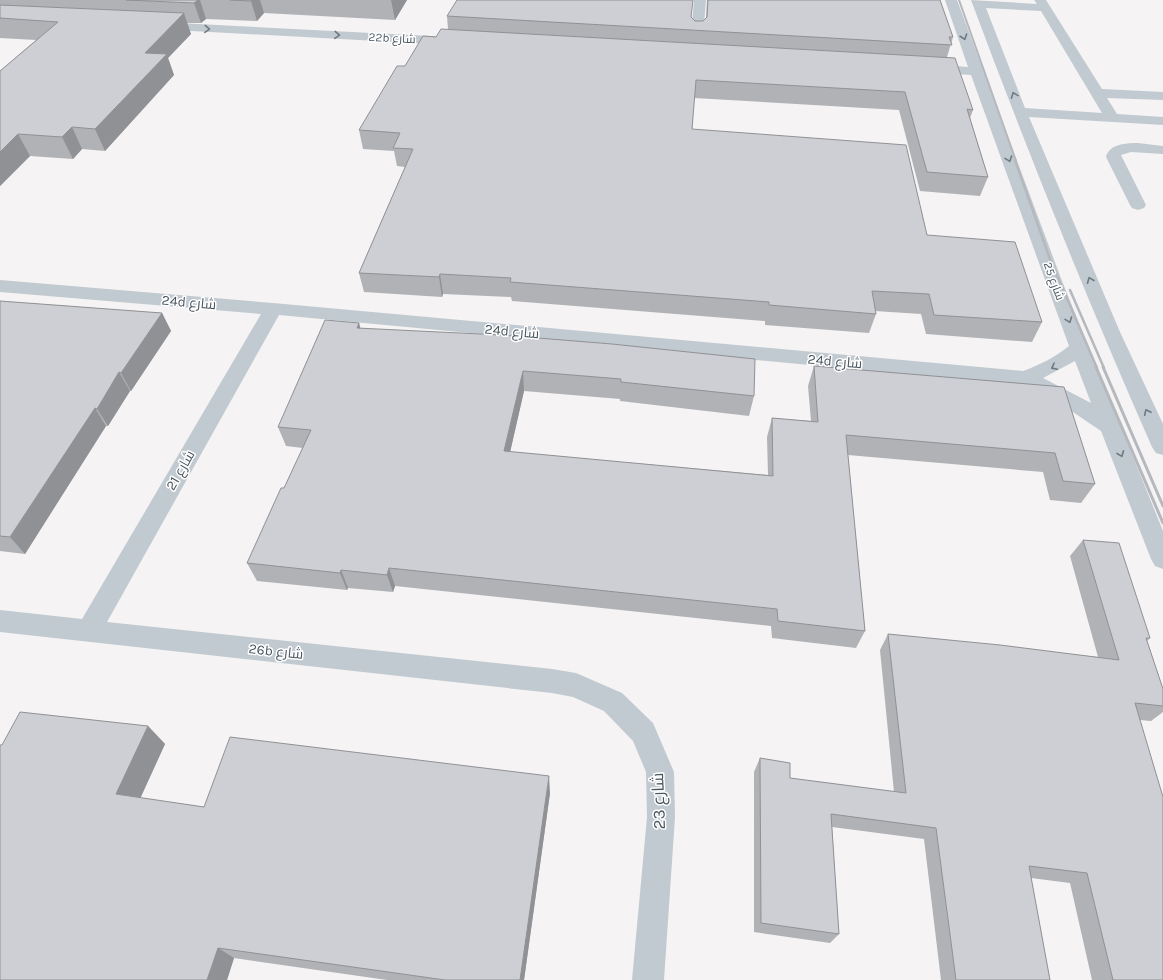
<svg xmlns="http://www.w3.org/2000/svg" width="1163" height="980" viewBox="0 0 1163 980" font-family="Karla,Cairo,sans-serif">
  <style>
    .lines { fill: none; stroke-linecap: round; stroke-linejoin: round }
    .minor { fill: #c1cad1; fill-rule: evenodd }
    .rail-far2 { stroke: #b5b8bc; stroke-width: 2 }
    .rail-far1 { stroke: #b5b8bc; stroke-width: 2.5 }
    .rail { stroke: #b5b8bc; stroke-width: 3 }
    .wall { fill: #b0b2b6 }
    .shaded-wall { fill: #909194 }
    .building { fill: #cdcfd4; stroke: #909194 }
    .oneway { stroke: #6e7982 }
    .labels { text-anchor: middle; stroke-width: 3; stroke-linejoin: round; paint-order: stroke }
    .far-street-label { font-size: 12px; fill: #4a5660; stroke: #fff }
    .street-label { font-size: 14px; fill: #4a5660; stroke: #fff }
    .near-street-label { font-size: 17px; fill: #4a5660; stroke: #fff }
  </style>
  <rect width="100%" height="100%" fill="#f5f3f3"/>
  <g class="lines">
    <g class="minor">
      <path d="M694 0H706L703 36 701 39H693L691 36Z"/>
      <path d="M945 0H957L1062 281 1163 531V569L1155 566 1151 559 1101 431 1061 404 1021 385 279 315 107 622 552 669 576 673 622 693 653 723 674 772 675 817 664 980H632L647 817 646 772 633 741 604 711 573 697 552 693 0 632V610L82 619 261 314 0 292V280L273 303 1023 371C1040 365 1055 357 1069 346L971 75 930 72 925 71 923 68 925 65 930 64 968 67ZM1075 361 1091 403 1043 378Z"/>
      <path d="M971 0 1037 4 1034 0H1046L1102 89 1163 92V100L1107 98 1117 114 1163 117V125L1029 117 1120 332 1163 424V455L1156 453 1152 447C1087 300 1027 150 971 0ZM986 8 1041 11 1102 113 1025 108Z"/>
      <path d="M159 22 450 37 454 38 456 41 454 44 450 45 155 29 153 26 155 23Z"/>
      <path d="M1138 143 1163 146V154L1131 152 1121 155 1146 205 1144 208 1138 210 1132 208 1130 205 1106 157C1109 144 1126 143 1138 143Z"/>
    </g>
    <path class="rail-far2" d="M959 0 1016 161"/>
    <g class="rail-far1">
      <path d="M1015 160 1050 259 1097 368"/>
      <path d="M1070 290 1104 368"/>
    </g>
    <g class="rail">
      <path d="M1096 367 1163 523"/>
      <path d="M1103 367 1163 506"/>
    </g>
  </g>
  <g class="wall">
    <path d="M0 0H407L395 20 264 13 257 21 206 19 201 23H187L191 34 168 58 174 75 105 151 82 149 73 159 30 156 0 186V71L36 40 0 38Z"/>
    <path d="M707 0H940L953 37 947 57 973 110 970 118 988 177 980 196 920 191 899 110 694 98 692 129 927 235 1042 322 1032 342 926 334 921 314 875 311 876 314 869 333 765 325V321L512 301 511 297 443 294 442 297 364 292 359 273 405 167 397 166 394 151 363 149 359 130 405 66 436 37 448 29 447 16 691 17 695 21H703L706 18Z"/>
    <path d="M0 301 162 313 171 331 131 391H130L108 426H106L25 554 0 551Z"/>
    <path d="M359 323 360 328 754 396 749 416 620 401V399L524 391 510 452 768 475 767 437 772 418 811 421 808 386 814 366 1064 387 1095 484 1081 503 1050 500 1043 472 848 455 865 631 856 648 772 638 771 626 395 586 393 592 348 588 347 590 257 581 247 563 284 488 303 448 286 446 278 427Z"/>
    <path d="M1083 540 1150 638 1147 641 1163 689V712L1151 721 1140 720 1163 980H1092L1070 883 1031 878 1050 980H941L924 839 832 827 839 934 830 943 754 932V772L760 758 790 778 894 792 880 650 888 634 1098 657 1070 556Z"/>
    <path d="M148 726 165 744 140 798 204 807 550 793 524 980H387L234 958 227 980 2 745Z"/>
  </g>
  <g class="shaded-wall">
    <path d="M198 0H200L206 19 201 23 194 3Z"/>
    <path d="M252 0H260L264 13 257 21 251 1Z"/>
    <path d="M391 0H407L395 20Z"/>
    <path d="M184 13 191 34 168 58 174 75 105 151 95 129 145 53Z"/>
    <path d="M72 127 82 149 73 159 62 137Z"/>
    <path d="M18 134 30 156 0 186V152Z"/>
    <path d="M440 274 443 294 442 297 439 277Z"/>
    <path d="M162 313 171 331 131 391 121 373Z"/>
    <path d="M359 323 364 342 357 328Z"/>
    <path d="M523 371 524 391 506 470 504 451Z"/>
    <path d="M119 372 130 391 108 426 97 409Z"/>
    <path d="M95 408 106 426 25 554 10 537Z"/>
    <path d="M389 568 395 586 393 592 387 575Z"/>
    <path d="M341 570 348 588 347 590 340 573Z"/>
    <path d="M148 726 165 744 135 810 116 794Z"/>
    <path d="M549 776 550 793 524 980H520Z"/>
    <path d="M218 948 234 958 227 980H207Z"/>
  </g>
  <g class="building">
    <path d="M126 0H198L194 3Z"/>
    <path d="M230 0H252L251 1Z"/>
    <path d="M457 0H693L691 17 695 21H703L707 17 708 0H940L953 37H949L952 45 447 16Z"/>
    <path d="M0 5 184 13 145 53 167 54 95 129 72 127 62 137 18 134 0 152V71L58 22 0 18Z"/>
    <path d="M441 29 955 58 973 110 967 109 988 177 927 172 905 92 696 80 692 129 906 145 927 235 1015 242 1042 322 934 315 929 294 872 291 876 314 769 305V302L510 282 511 278 440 274 439 277 359 273 413 149 393 148 400 133 359 130 397 66H405L423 36 436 37Z"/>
    <path d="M0 301 162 313 121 373 119 372 97 409 95 408 10 537 0 536Z"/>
    <path d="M325 320 359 323 357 328 501 335 612 344 755 359 754 396 621 382V379L523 371 504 451 773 476 772 418 818 422 814 366 1064 387 1095 484 1063 481 1055 453 846 435 865 631 778 621 777 609 389 568 387 575 341 570 340 573 247 563 281 488H284L311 430 278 427Z"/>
    <path d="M1083 540 1119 543 1150 638H1146L1163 689V706L1135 703 1163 797V980H1113L1087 873 1029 866 1050 980H956L936 828 831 814 839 934 761 923 760 758 790 763V778L906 793 888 634 1000 645 1119 660Z"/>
    <path d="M20 712 148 726 116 794 204 807 230 737 549 776 520 980H445L218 948 207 980H0V745H2Z"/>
  </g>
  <defs><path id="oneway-chevron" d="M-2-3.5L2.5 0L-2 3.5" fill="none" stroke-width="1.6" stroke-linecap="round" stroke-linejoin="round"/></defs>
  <g class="oneway">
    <use href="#oneway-chevron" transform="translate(207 29) rotate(3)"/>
    <use href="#oneway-chevron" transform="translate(337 35) rotate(3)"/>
    <use href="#oneway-chevron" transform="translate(964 37) rotate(71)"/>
    <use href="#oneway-chevron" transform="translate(1014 95) rotate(-111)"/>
    <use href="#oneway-chevron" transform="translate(1009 159) rotate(70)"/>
    <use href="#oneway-chevron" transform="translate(1090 280) rotate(-112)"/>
    <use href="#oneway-chevron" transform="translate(1069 320) rotate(70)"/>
    <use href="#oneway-chevron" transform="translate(1054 367) rotate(153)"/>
    <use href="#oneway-chevron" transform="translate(1147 412) rotate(-115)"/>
    <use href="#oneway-chevron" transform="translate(1121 454) rotate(68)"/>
  </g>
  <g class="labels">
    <g class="far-street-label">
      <text transform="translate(392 38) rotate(3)" y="4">22b شارع</text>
      <text transform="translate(1054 281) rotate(70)" y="4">شارع 25</text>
    </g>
    <g class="street-label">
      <text transform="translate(189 302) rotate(5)" y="5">24d شارع</text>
      <text transform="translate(512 331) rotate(5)" y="5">24d شارع</text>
      <text transform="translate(835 361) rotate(5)" y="5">24d شارع</text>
      <text transform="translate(180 470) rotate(-60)" y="5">شارع 21</text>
      <text transform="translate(276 651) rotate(6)" y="5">26b شارع</text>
    </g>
    <g class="near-street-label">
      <text transform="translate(658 801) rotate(-92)" y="6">شارع 23</text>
    </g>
  </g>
</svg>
